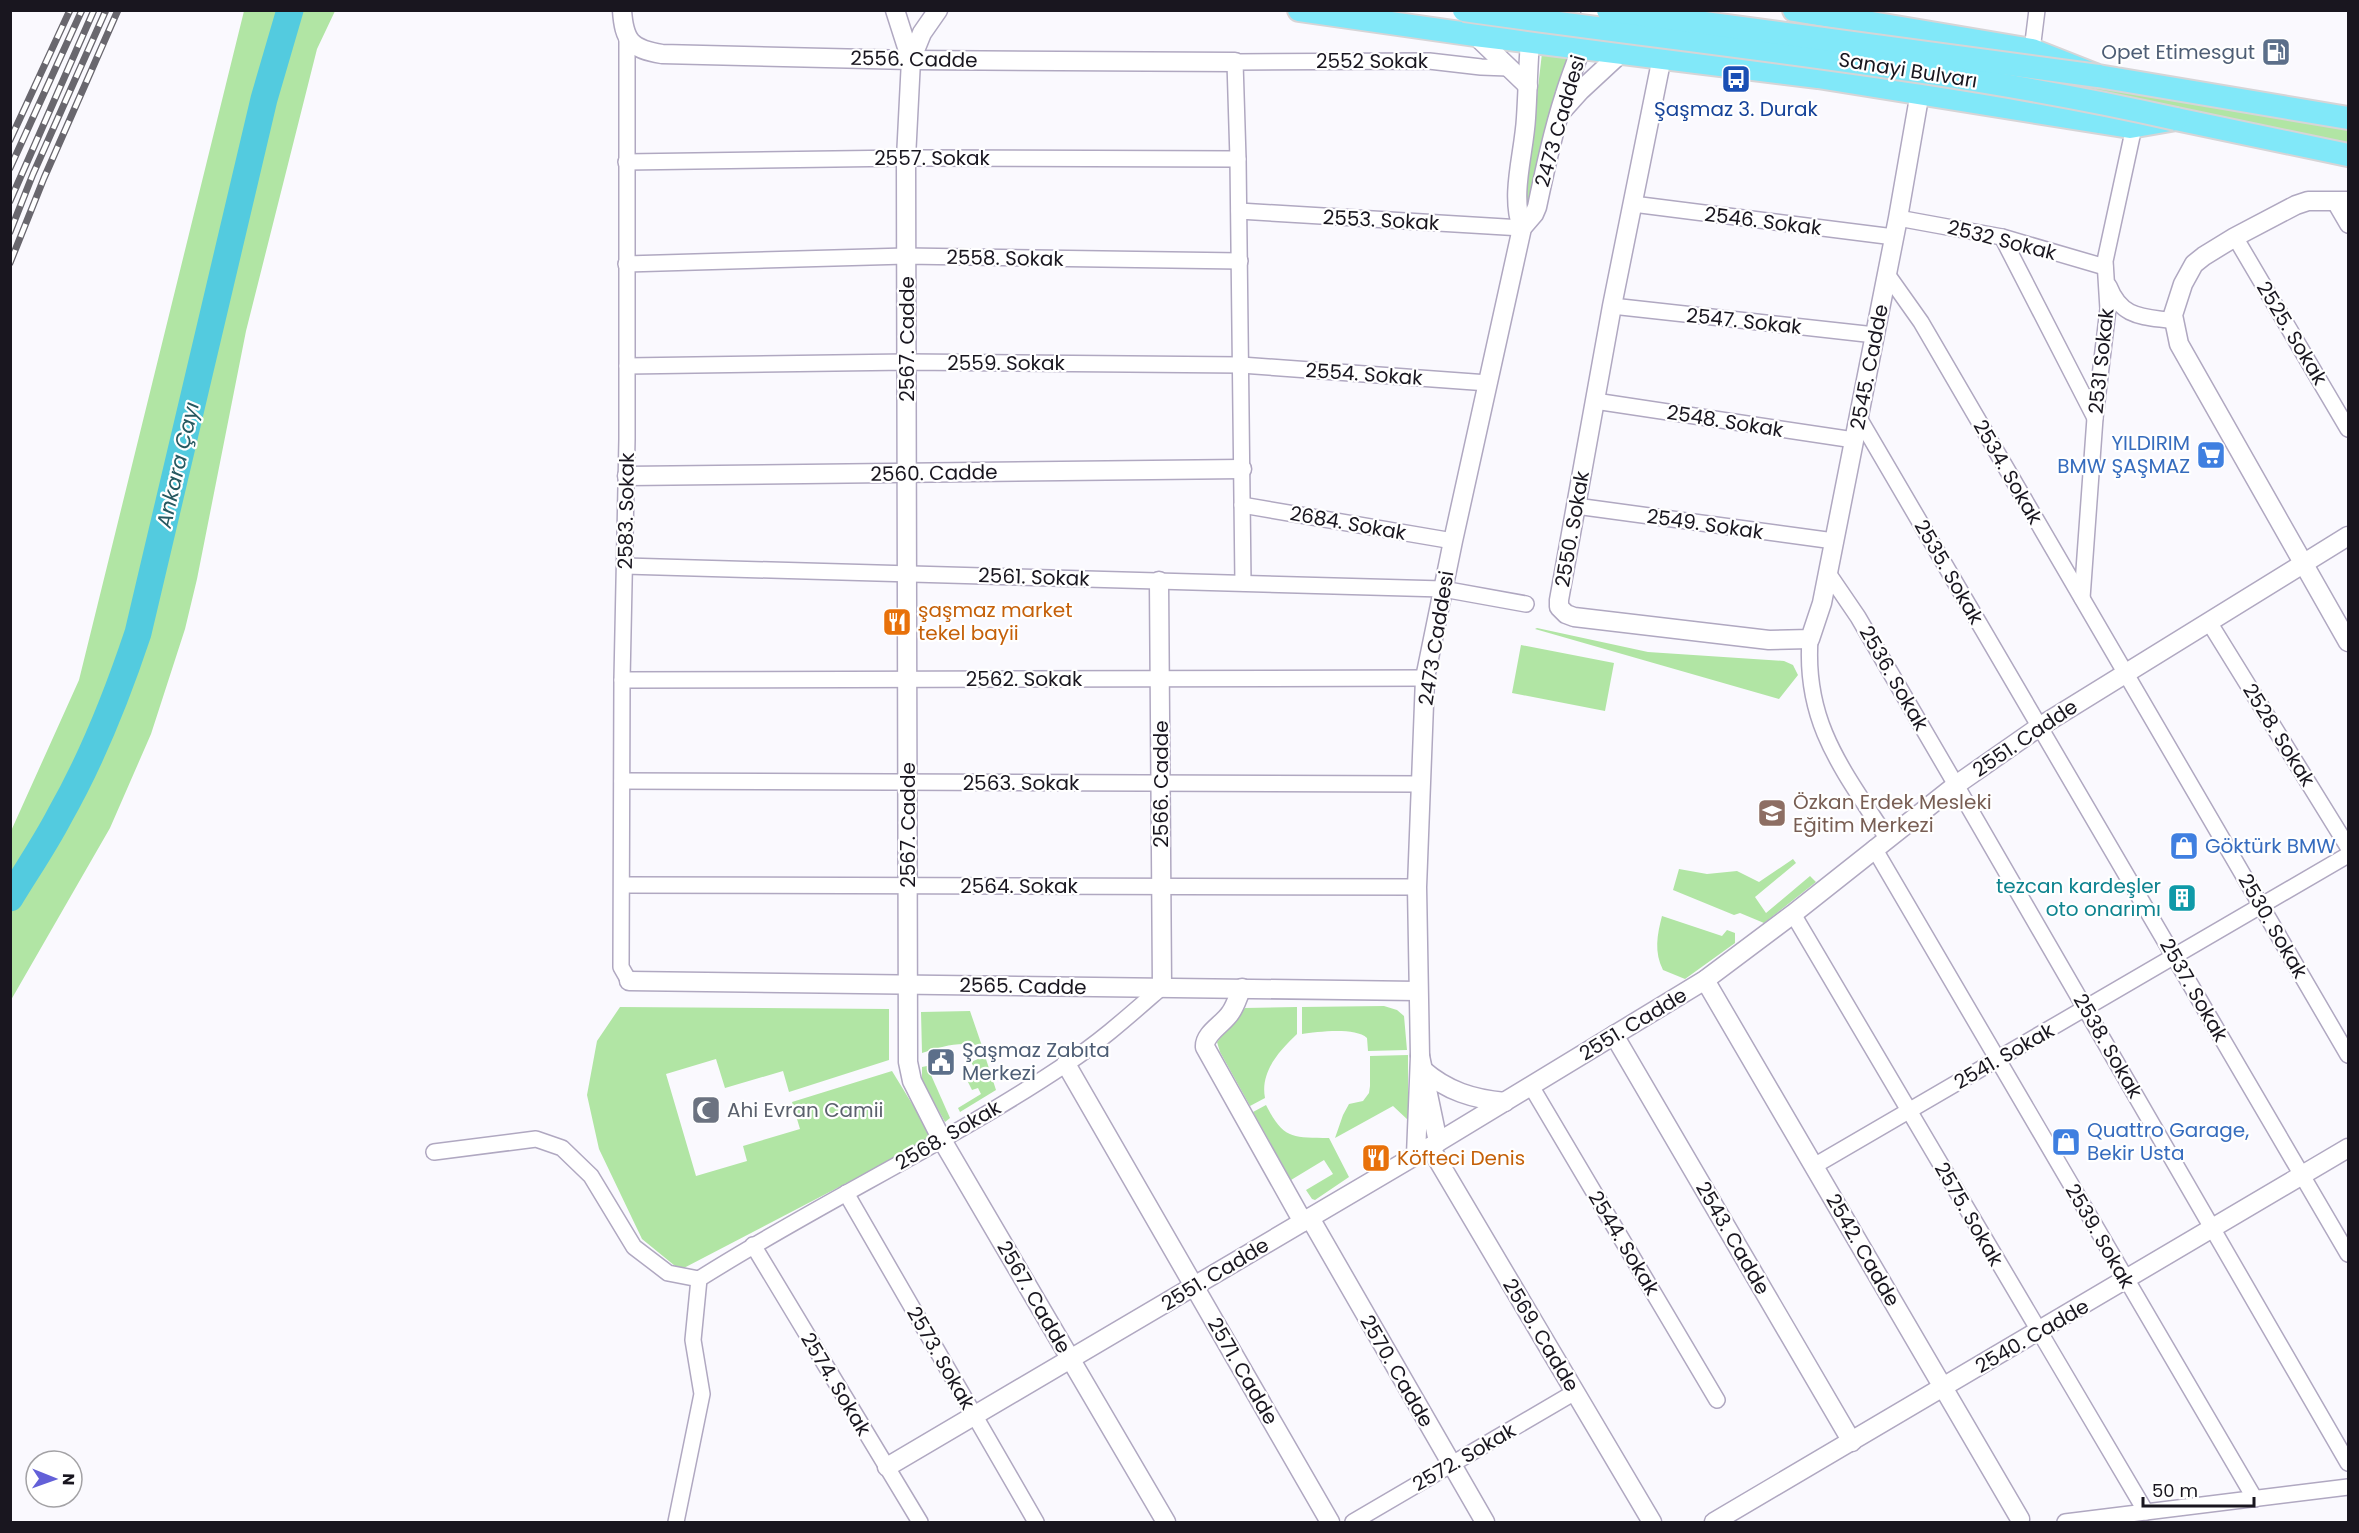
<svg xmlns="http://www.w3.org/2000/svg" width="2359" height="1533" viewBox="0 0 2359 1533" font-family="Poppins,sans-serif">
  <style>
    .green { fill: #b1e5a4 }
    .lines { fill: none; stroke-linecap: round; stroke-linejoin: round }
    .river { stroke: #53cbdf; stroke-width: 27 }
    .minor-casing { stroke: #b0a8c1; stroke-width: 18 }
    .tertiary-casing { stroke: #b0a8c1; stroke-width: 21 }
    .primary-casing { stroke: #d6d5d7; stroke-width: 26 }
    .minor { stroke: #fff; stroke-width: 15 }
    .tertiary { stroke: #fff; stroke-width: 18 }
    .primary { stroke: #81e8f9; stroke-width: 22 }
    .rail-casing { stroke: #69676e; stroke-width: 7 }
    .rail { stroke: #fff; stroke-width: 4.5; stroke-dasharray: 14; stroke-linecap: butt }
    .primary-bridge-casing { stroke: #d6d5d7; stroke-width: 26; stroke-linecap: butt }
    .primary-bridge { stroke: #81e8f9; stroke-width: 22 }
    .labels { text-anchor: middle; stroke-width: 4.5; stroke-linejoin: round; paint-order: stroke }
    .service-label { font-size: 20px; fill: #4e5e75; stroke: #fff; text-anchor: end }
    .street-label { font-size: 20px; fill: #19161f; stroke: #fff }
    .transit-label { font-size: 20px; fill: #164399; stroke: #fff }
    .shop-label { font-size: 20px; fill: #366cbe; stroke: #fff; text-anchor: start }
    .food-label { font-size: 20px; fill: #c56008; stroke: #fff; text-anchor: start }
    .education-label { font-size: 20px; fill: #785e54; stroke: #fff; text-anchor: start }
    .culture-label { font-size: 20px; fill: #0d838f; stroke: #fff; text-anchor: end }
    .worship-label { font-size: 20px; fill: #5b616d; stroke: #fff; text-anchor: start }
    .water-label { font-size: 21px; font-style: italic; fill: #255860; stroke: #fff }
  </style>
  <rect width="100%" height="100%" fill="#faf9fe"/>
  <g class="green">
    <path d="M244 11H335L317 49 246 331 197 579 185 629 151 734 110 828 11 1000V831L79 680Z"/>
    <path d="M1616 11 2091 83 2348 130V144Z"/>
    <path d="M1542 53 1568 55 1551 110 1527 210 1524 209Z"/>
    <path d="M1537 628 1648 652 1784 661 1793 665 1798 675 1779 699 1535 629Z"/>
    <path d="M1521 645 1614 663 1605 711 1512 693Z"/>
    <path d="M1793 859 1796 863 1755 897 1766 913 1810 876 1816 882 1764 923 1740 913 1734 915 1673 890 1679 869 1707 874 1737 871 1759 882Z"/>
    <path d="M1662 916 1722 936 1727 930 1735 933V943L1685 979 1663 970C1654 952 1657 935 1662 916Z"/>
    <path d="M1384 1006 1397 1010 1404 1016 1407 1050 1368 1051 1367 1038C1355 1027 1317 1032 1302 1034V1007Z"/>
    <path d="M620 1007 889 1009V1060L789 1092 783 1071 725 1088 716 1059 666 1074 696 1176 747 1161 743 1146 800 1129 792 1102 892 1071 933 1138 680 1270 642 1239 599 1149 587 1095 597 1041Z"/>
    <path d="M1297 1007V1034C1279 1051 1260 1072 1265 1098L1250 1106 1220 1052 1217 1042 1245 1008Z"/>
    <path d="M970 1011 982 1046C959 1041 943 1046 922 1053L921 1012Z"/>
    <path d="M1408 1055V1120L1393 1106 1335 1138 1343 1115 1349 1104 1363 1101 1369 1093 1370 1086V1056Z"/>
    <path d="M985 1056 996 1090 960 1112 958 1108 981 1094 978 1088 972 1090 968 1082 979 1076 971 1062Z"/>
    <path d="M927 1066 950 1118 945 1122 922 1081V1067Z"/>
    <path d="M1266 1105C1284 1140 1292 1137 1329 1138L1349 1177 1315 1200 1312 1199 1306 1190 1333 1174 1324 1160 1291 1180 1253 1112Z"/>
  </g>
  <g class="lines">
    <path class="river" d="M10 898C27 870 45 844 60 815 93 757 117 696 138 633L264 99 290 10"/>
    <g class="minor-casing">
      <g id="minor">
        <path d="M627 38V439L622 680 621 967 629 981"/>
        <path d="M2032 50 2037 10"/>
        <path d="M626 162 906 158 1238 159"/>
        <path d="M2334 201 2348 225"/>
        <path d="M1633 204 1894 237"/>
        <path d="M1239 211 1522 228"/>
        <path d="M1898 218 2002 237 2105 267"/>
        <path d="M2002 237 2095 418"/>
        <path d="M2235 237 2348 429"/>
        <path d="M626 264 906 256 1240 261"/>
        <path d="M1887 274 1921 322 2348 1055"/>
        <path d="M2109 286C2122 319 2143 316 2174 321"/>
        <path d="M1612 306 1875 335"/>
        <path d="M627 366 907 362 1241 365 1488 383"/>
        <path d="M1595 401 1854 440"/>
        <path d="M1859 418 2348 1254"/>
        <path d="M1242 505 1453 541"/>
        <path d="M1576 506 1834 541"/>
        <path d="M625 566 1443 589 1526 604"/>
        <path d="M1828 573 1858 617 1956 785 2348 1463"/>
        <path d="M1243 583 1238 159 1235 62 1429 61 1481 67 1508 68"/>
        <path d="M2082 598 2095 418 2108 309 2105 261 2134 127"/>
        <path d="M2209 622 2348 847"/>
        <path d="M1810 639C1804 724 1844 771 1887 838"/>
        <path d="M622 680 1425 678"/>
        <path d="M622 781 1421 784"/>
        <path d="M1874 848 2255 1499"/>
        <path d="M622 885 1417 887"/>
        <path d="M1793 914 2146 1512"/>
        <path d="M1531 1086 1717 1400"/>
        <path d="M434 1152 536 1139 562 1148 591 1176 634 1247 668 1273 699 1279C819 1203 948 1143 1066 1064 1100 1042 1131 1014 1162 987"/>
        <path d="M1814 1166 2348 855"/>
        <path d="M846 1193 1036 1522"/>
        <path d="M753 1245 920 1522"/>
        <path d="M676 1522 702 1394 693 1340 699 1279"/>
        <path d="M1353 1522 1575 1392"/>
        <path d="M2065 1522 2348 1487"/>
      </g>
    </g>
    <g class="tertiary-casing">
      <g id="tertiary">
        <path d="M622 10C624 41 631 49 662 54L911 60 1235 62"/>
        <path d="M895 10 911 60"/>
        <path d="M938 10 922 33 911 60 906 158 908 1062 912 1081 942 1140 1166 1522"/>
        <path d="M1475 35 1528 86"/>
        <path d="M1662 57 1612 306 1559 600V607L1566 614 1574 617 1769 640 1810 639 1822 603 1898 218 1920 92"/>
        <path d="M1562 111 1580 91 1621 53"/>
        <path d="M2348 201H2308L2296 205 2235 237 2204 256 2194 264 2183 284 2173 315 2179 344 2348 642"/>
        <path d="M1522 228C1510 194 1524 154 1526 118 1528 89 1528 59 1531 30"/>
        <path d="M627 476 1242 469"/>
        <path d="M1159 581 1162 987"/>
        <path d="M1705 980 2020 1519"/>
        <path d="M629 981 1418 991"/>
        <path d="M1242 988C1238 996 1236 1005 1231 1012 1224 1024 1204 1033 1205 1047L1303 1222"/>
        <path d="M1614 1035 1852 1442"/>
        <path d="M1420 1056 1417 887 1425 678 1453 541 1522 228 1534 214 1537 207C1545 169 1553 131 1565 94 1573 67 1587 39 1591 10"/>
        <path d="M1066 1064 1330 1522"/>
        <path d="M1423 1070C1447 1091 1473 1099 1505 1102"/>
        <path d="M1430 1147 1652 1522"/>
        <path d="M1416 1155 1420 1056 1438 1142"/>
        <path d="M1310 1218 1485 1522"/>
        <path d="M887 1467 1430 1147 1705 980 1793 914 1956 785 2039 727 2348 536"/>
        <path d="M1714 1522 2348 1148"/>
      </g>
    </g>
    <g class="primary-casing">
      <g id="primary">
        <path d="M1299 10 1475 35 1818 77 2130 127 2176 119 2348 155"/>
        <path d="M1794 10 2032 50 2098 76 2348 118"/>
      </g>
    </g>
    <use href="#minor" class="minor"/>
    <use href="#tertiary" class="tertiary"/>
    <use href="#primary" class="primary"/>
    <g class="rail-casing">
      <g id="rail">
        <path d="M10 140 70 10"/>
        <path d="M10 168 82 10"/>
        <path d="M10 201 94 10"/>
        <path d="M10 232 33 174 106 10"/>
        <path d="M10 263 44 178 118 10"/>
      </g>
    </g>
    <use href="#rail" class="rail"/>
    <g class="primary-bridge-casing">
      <g id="primary-bridge">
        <path d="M1464 10C1702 44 1942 66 2176 119"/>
        <path d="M1608 10 2098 76"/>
      </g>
    </g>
    <use href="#primary-bridge" class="primary-bridge"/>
  </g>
  <defs>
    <g id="fuel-square" transform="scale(1.5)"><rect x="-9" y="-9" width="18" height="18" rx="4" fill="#5c6f8a" stroke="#fff"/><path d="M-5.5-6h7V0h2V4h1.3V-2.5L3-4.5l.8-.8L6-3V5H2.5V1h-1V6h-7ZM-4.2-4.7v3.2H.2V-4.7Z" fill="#fff"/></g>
    <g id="bus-square" transform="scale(1.5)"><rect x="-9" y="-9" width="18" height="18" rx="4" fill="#1a4fb4" stroke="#fff"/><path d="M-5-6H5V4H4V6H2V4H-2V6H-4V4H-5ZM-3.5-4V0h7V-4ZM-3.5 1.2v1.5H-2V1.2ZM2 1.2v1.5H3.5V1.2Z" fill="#fff"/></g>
    <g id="supermarket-square" transform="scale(1.5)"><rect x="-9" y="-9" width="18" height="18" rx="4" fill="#3f7fe0" stroke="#fff"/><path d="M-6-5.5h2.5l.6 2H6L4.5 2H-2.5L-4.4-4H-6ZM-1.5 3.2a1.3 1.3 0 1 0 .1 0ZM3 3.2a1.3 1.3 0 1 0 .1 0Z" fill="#fff"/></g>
    <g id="restaurant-square" transform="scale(1.5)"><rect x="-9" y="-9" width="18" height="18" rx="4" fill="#e8710a" stroke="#fff"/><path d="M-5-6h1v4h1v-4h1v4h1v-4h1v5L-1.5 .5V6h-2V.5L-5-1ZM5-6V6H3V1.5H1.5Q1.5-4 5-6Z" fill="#fff"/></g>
    <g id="school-square" transform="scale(1.5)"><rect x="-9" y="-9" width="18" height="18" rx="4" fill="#8d6e63" stroke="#fff"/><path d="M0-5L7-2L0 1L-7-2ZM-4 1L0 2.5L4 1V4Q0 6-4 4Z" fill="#fff"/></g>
    <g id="shop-square" transform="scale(1.5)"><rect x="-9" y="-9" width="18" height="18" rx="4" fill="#3f7fe0" stroke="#fff"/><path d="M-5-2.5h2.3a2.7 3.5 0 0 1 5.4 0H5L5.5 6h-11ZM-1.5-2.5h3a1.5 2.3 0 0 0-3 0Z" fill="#fff"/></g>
    <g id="building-square" transform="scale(1.5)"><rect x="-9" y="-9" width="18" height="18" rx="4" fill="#0f9aa8" stroke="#fff"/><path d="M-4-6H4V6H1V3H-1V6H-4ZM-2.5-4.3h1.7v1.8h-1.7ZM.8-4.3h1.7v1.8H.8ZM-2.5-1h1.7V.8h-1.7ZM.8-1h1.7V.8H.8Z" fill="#fff"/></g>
    <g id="civic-square" transform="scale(1.5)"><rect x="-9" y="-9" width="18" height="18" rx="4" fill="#5c6f8a" stroke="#fff"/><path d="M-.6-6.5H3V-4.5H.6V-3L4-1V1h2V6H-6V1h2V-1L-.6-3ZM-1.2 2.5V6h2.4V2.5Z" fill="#fff"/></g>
    <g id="mosque-square" transform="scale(1.5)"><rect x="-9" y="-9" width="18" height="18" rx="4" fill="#6b7280" stroke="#fff"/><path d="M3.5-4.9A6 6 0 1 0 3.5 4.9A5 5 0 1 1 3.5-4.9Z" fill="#fff"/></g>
  </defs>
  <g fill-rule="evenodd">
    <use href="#fuel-square" x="2276" y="52"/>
    <use href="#bus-square" x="1736" y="79"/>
    <use href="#supermarket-square" x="2211" y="455"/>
    <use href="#restaurant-square" x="897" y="622"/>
    <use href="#school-square" x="1772" y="813"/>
    <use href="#shop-square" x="2184" y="846"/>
    <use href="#building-square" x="2182" y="898"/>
    <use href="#civic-square" x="941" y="1062"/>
    <use href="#mosque-square" x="706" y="1110"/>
    <use href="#shop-square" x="2066" y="1142"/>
    <use href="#restaurant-square" x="1376" y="1158"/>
  </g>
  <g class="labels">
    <g class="service-label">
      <text x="2255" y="59">Opet Etimesgut</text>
      <text x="962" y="1057" text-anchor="start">Şaşmaz Zabıta<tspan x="962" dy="23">Merkezi</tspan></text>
    </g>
    <g class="street-label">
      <text transform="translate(914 59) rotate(1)" y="7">2556. Cadde</text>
      <text x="1372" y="68">2552 Sokak</text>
      <text transform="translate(1908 70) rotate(9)" y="7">Sanayi Bulvarı</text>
      <text transform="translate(1560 121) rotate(-74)" y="7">2473 Caddesi</text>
      <text x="932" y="165">2557. Sokak</text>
      <text transform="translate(1381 220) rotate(3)" y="7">2553. Sokak</text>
      <text transform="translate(1763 221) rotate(7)" y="7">2546. Sokak</text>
      <text transform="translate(2002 240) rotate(14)" y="7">2532 Sokak</text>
      <text transform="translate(1005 258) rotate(1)" y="7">2558. Sokak</text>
      <text transform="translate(1744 321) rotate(6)" y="7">2547. Sokak</text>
      <text transform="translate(2292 333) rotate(59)" y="7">2525. Sokak</text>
      <text transform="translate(907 339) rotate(-90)" y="7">2567. Cadde</text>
      <text transform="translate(2101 361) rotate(-84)" y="7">2531 Sokak</text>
      <text x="1006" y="370">2559. Sokak</text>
      <text transform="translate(1869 367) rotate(-79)" y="7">2545. Cadde</text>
      <text transform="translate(1364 374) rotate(4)" y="7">2554. Sokak</text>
      <text transform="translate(1725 421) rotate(9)" y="7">2548. Sokak</text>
      <text transform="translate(2008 472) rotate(60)" y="7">2534. Sokak</text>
      <text transform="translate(934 473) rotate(-1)" y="7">2560. Cadde</text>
      <text transform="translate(626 511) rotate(-89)" y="7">2583. Sokak</text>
      <text transform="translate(1348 523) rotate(10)" y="7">2684. Sokak</text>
      <text transform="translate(1705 524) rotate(8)" y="7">2549. Sokak</text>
      <text transform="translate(1572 529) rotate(-80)" y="7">2550. Sokak</text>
      <text transform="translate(1949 572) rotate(60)" y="7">2535. Sokak</text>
      <text transform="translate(1034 577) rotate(2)" y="7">2561. Sokak</text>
      <text transform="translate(1436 638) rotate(-81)" y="7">2473 Caddesi</text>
      <text transform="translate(1894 678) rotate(60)" y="7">2536. Sokak</text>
      <text x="1024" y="686">2562. Sokak</text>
      <text transform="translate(2279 735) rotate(58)" y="7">2528. Sokak</text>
      <text transform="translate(2025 738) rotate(-34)" y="7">2551. Cadde</text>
      <text x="1021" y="790">2563. Sokak</text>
      <text transform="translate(1161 784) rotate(-90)" y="7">2566. Cadde</text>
      <text transform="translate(908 825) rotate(-90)" y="7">2567. Cadde</text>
      <text x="1019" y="893">2564. Sokak</text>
      <text transform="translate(2273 926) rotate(60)" y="7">2530. Sokak</text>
      <text transform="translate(1023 986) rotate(1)" y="7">2565. Cadde</text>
      <text transform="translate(2194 990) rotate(60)" y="7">2537. Sokak</text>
      <text transform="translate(1633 1024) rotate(-31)" y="7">2551. Cadde</text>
      <text transform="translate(2108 1046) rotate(60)" y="7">2538. Sokak</text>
      <text transform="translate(2004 1056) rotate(-30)" y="7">2541. Sokak</text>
      <text transform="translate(948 1135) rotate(-30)" y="7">2568. Sokak</text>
      <text transform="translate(1969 1214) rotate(60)" y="7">2575. Sokak</text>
      <text transform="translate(2100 1236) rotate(60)" y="7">2539. Sokak</text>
      <text transform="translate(1733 1238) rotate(60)" y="7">2543. Cadde</text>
      <text transform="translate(1624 1243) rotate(59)" y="7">2544. Sokak</text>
      <text transform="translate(1863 1250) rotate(60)" y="7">2542. Cadde</text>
      <text transform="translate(1215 1274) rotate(-31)" y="7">2551. Cadde</text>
      <text transform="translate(1034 1297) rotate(60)" y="7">2567. Cadde</text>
      <text transform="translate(1541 1335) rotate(59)" y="7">2569. Cadde</text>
      <text transform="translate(2032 1336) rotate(-30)" y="7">2540. Cadde</text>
      <text transform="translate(941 1358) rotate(60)" y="7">2573. Sokak</text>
      <text transform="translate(1243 1371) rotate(60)" y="7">2571. Cadde</text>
      <text transform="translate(1397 1371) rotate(60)" y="7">2570. Cadde</text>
      <text transform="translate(836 1384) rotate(59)" y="7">2574. Sokak</text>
      <text transform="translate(1464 1457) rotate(-30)" y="7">2572. Sokak</text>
    </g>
    <g class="transit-label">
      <text x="1736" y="116">Şaşmaz 3. Durak</text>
    </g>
    <g class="shop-label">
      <text x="2190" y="450" text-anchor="end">YILDIRIM<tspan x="2190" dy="23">BMW ŞAŞMAZ</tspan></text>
      <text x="2205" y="853">Göktürk BMW</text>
      <text x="2087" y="1137">Quattro Garage,<tspan x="2087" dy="23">Bekir Usta</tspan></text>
    </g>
    <g class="food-label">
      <text x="918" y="617">şaşmaz market<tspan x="918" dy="23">tekel bayii</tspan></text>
      <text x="1397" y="1165">Köfteci Denis</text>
    </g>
    <g class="education-label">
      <text x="1793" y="809">Özkan Erdek Mesleki<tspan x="1793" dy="23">Eğitim Merkezi</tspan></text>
    </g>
    <g class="culture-label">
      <text x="2161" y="893">tezcan kardeşler<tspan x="2161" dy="23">oto onarımı</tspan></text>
    </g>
    <g class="worship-label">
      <text x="727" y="1117">Ahi Evran Camii</text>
    </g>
    <g class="water-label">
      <text transform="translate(178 465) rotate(-77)" y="7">Ankara Çayı</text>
    </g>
  </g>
  <rect width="2359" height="1533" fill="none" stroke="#19161f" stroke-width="24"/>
  <g transform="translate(54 1479) rotate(91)"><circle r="28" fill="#ffffff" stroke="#a3a2a5" stroke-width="1.5"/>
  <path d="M0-4.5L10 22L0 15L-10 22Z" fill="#6360d8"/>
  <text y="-9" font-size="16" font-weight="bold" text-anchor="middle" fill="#19161f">N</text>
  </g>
  <path d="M2143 1497v9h111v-9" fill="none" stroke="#19161f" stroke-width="3"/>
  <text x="2152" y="1497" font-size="18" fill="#19161f" stroke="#ffffff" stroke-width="4.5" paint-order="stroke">50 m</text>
</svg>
